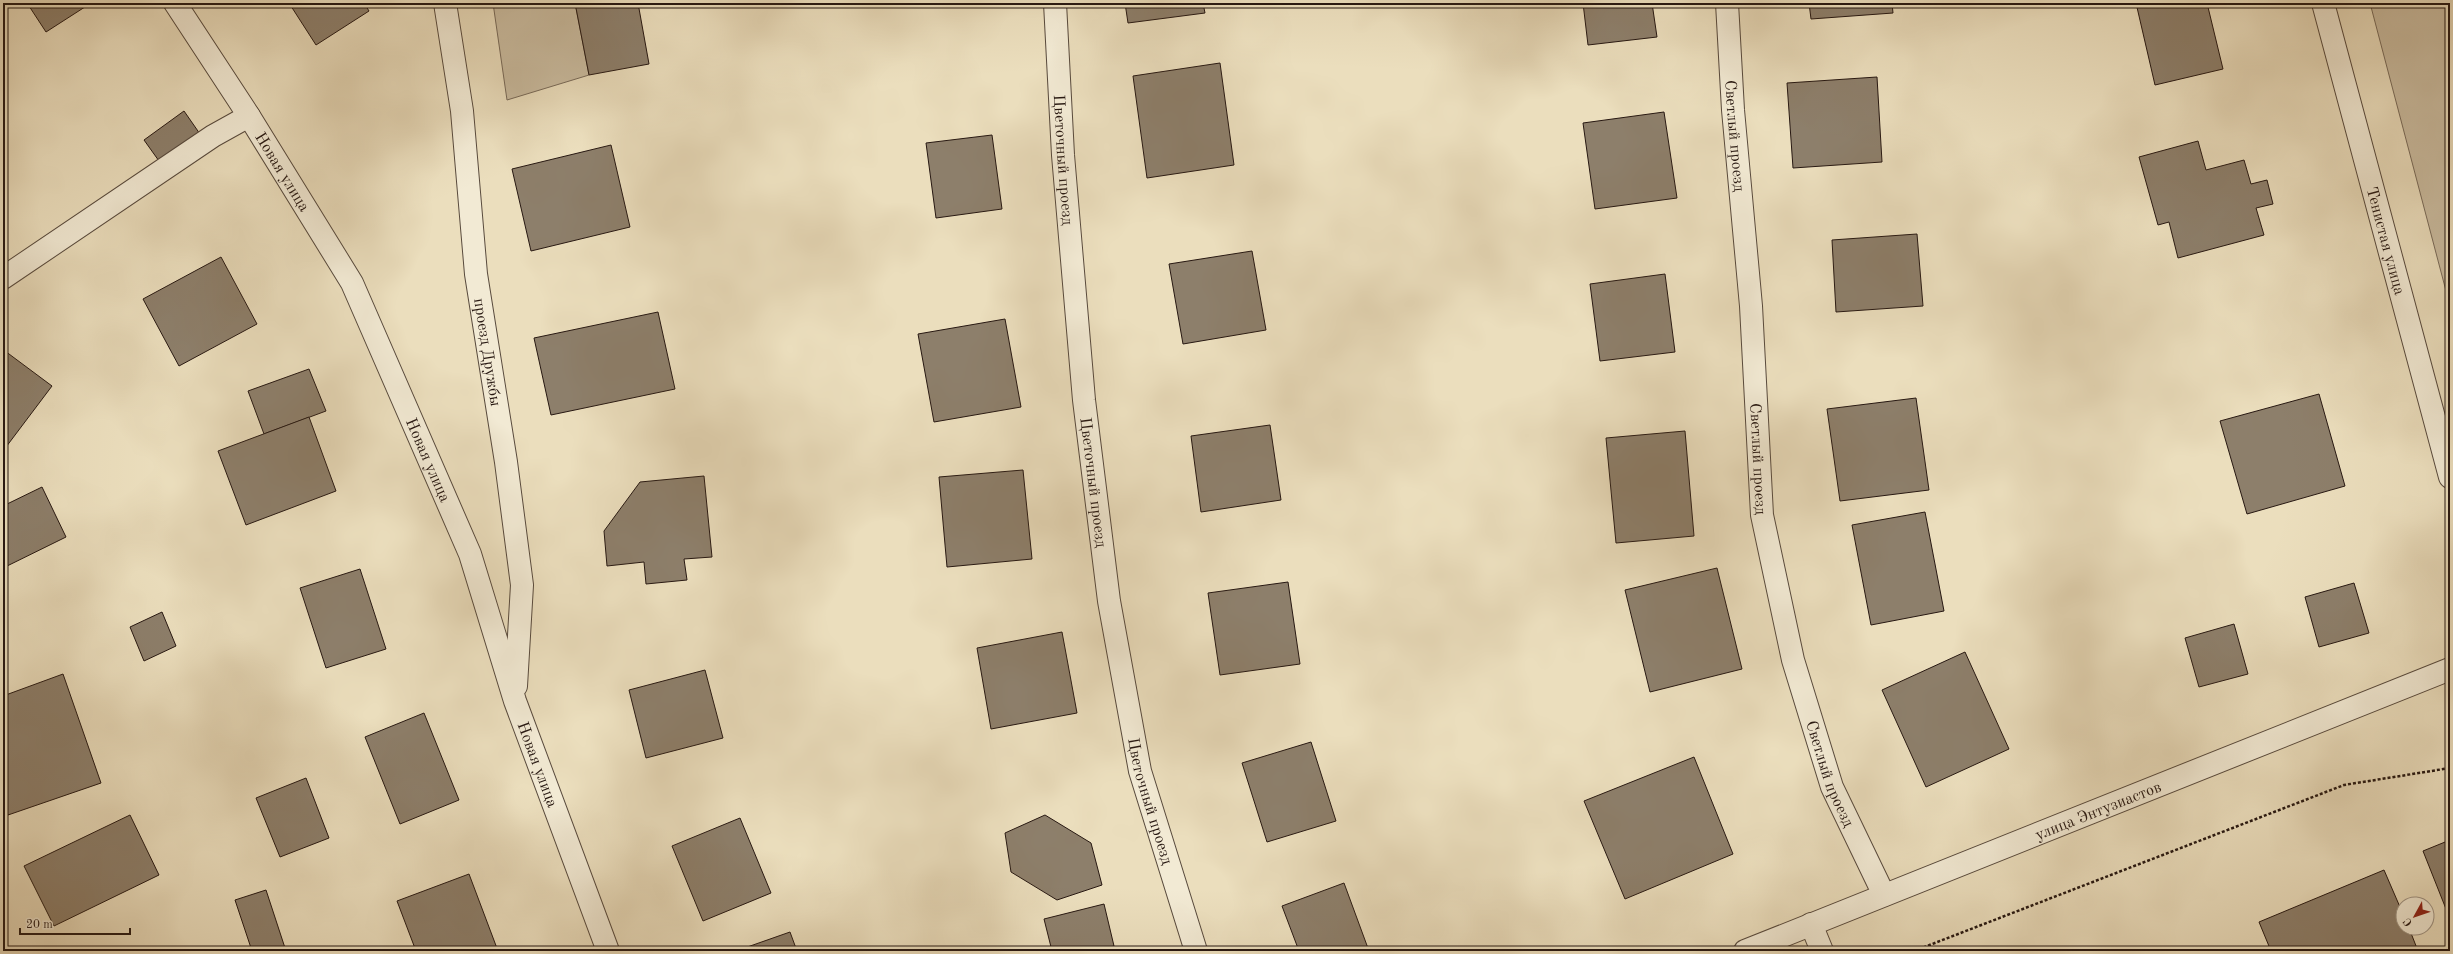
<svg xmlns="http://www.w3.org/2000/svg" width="2453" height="954" viewBox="0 0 2453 954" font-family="'Old Standard TT',serif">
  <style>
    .green { fill: #cabca0; stroke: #786a59 }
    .building { fill: #8d7f6b; stroke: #271812 }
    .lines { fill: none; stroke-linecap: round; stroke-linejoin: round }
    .minor-casing { stroke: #584a3d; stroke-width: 24 }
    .path { stroke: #271812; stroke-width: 2.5; stroke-dasharray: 3 2; stroke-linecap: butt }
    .minor { stroke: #f2ead4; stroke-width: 22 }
    .labels { text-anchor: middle; stroke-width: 4; stroke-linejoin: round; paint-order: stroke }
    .street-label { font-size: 16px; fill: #271812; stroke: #f2ead4 }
  </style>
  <rect width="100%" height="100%" fill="#ebdebd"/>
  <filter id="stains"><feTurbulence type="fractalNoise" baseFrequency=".005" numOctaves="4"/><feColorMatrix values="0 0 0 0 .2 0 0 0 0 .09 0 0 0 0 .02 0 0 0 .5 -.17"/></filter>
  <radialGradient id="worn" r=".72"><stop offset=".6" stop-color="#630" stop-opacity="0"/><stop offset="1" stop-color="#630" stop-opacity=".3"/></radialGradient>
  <g class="green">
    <path d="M493 3H575L589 75 507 100Z"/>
    <path d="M2370 3H2450V306Z"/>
  </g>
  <g class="building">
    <path d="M33 3H87L88 5 46 32 29 6Z"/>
    <path d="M289 3H364L369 11 316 45Z"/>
    <path d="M575 3H638L649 64 589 75Z"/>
    <path d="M1125 3H1203L1205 13 1128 23Z"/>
    <path d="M1583 3H1652L1657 37 1588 45Z"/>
    <path d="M1809 3H1892L1893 13 1811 19Z"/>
    <path d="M2136 3H2207L2223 69 2155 85Z"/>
    <path d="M1220 63 1234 165 1147 178 1133 76Z"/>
    <path d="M1877 77 1882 162 1793 168 1787 83Z"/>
    <path d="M184 111 200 134 159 161 144 140Z"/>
    <path d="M1664 112 1677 198 1595 209 1583 123Z"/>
    <path d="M992 135 1002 209 936 218 926 143Z"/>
    <path d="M2198 141 2206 170 2244 160 2251 184 2267 180 2273 204 2256 208 2264 235 2178 258 2169 222 2158 225 2139 157Z"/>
    <path d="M611 145 630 227 531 251 512 169Z"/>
    <path d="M1917 234 1923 306 1836 312 1832 240Z"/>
    <path d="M1252 251 1266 330 1183 344 1169 264Z"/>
    <path d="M221 257 257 324 179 366 143 299Z"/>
    <path d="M1665 274 1675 352 1600 361 1590 284Z"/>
    <path d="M658 312 675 389 551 415 534 338Z"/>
    <path d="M1005 319 1021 407 934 422 918 334Z"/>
    <path d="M5 351 52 386 3 451V353Z"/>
    <path d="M309 369 326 411 264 434 248 391Z"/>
    <path d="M2319 394 2345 486 2247 514 2220 421Z"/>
    <path d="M1916 398 1929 490 1840 501 1827 409Z"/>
    <path d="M309 417 336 491 246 525 218 451Z"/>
    <path d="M1270 425 1281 500 1201 512 1191 436Z"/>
    <path d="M1685 431 1694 536 1616 543 1606 438Z"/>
    <path d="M1023 470 1032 559 947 567 939 477Z"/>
    <path d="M704 476 712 557 684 559 687 580 646 584 644 562 607 566 604 531 640 482Z"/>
    <path d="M42 487 66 537 3 568V506Z"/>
    <path d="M1925 512 1944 611 1871 625 1852 525Z"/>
    <path d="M1717 568 1742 669 1650 692 1625 590Z"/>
    <path d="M360 569 386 649 326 668 300 588Z"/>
    <path d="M1288 582 1300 664 1220 675 1208 593Z"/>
    <path d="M2354 583 2369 633 2319 647 2305 597Z"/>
    <path d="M162 612 176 646 144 661 130 627Z"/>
    <path d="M2234 624 2248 674 2199 687 2185 638Z"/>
    <path d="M1062 632 1077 713 991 729 977 648Z"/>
    <path d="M1965 652 2009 749 1926 787 1882 690Z"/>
    <path d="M705 670 723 738 646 758 629 690Z"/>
    <path d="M63 674 101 783 8 815 3 801V696Z"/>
    <path d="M424 713 459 800 400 824 365 737Z"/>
    <path d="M1311 742 1336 821 1267 842 1242 763Z"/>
    <path d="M1694 757 1733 854 1625 899 1584 801Z"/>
    <path d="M306 778 329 838 280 857 256 798Z"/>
    <path d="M130 815 159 875 54 926 24 866Z"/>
    <path d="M1045 815 1091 843 1102 885 1057 900 1011 872 1005 833Z"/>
    <path d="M740 818 771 893 703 921 672 846Z"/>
    <path d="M2450 840V913L2448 914 2423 851Z"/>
    <path d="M2384 870 2403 914V928H2409L2418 951H2271L2259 922Z"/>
    <path d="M469 874 498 951H416L397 901Z"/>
    <path d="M1344 883 1369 951H1299L1282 906Z"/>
    <path d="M266 890 286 951H252L235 900Z"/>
    <path d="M1104 904 1114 946 1096 951H1052L1044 919Z"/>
    <path d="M790 932 797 951H736Z"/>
  </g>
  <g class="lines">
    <g class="minor-casing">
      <g id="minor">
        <path id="s1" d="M175 3 249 116 352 283 470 554 515 701 608 951"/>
        <path id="s2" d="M445 3 462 111 476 274 506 462 522 585 516 686"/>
        <path id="s3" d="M1055 3 1063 155 1084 400 1109 601 1140 771 1196 951"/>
        <path id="s4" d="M1727 3 1733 110 1751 306 1762 515 1793 660 1832 787 1884 895"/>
        <path id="s5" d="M2323 3 2450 477"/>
        <path d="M3 278 213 136 249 116"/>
        <path d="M1811 924 1822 951"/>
        <path id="s6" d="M1745 951 2450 669"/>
      </g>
    </g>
    <g class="path">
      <path d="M2448 704 2450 709"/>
      <path d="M1914 951 2344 785 2450 768"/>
    </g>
    <use href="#minor" class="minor"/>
  </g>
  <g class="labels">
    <g class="street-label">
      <text dy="6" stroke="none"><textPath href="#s4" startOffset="133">Светлый проезд</textPath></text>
      <text dy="6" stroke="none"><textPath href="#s3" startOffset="157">Цветочный проезд</textPath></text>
      <text dy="6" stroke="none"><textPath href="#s1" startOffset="200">Новая улица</textPath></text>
      <text dy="6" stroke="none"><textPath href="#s5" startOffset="246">Тенистая улица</textPath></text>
      <text dy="6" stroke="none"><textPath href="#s2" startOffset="352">проезд Дружбы</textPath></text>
      <text dy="6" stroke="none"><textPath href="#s1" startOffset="524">Новая улица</textPath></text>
      <text dy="6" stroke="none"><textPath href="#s4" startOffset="457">Светлый проезд</textPath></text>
      <text dy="6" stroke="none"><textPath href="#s3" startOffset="481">Цветочный проезд</textPath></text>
      <text dy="6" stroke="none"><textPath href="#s1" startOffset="848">Новая улица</textPath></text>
      <text dy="6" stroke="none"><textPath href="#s4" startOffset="781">Светлый проезд</textPath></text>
      <text dy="6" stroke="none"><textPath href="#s3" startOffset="805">Цветочный проезд</textPath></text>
      <text dy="6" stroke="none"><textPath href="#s6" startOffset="380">улица Энтузиастов</textPath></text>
    </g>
  </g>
  <rect width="2453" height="954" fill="none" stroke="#ebdebd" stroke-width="16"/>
  <rect x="4" y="4" width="2445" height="946" fill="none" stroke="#271812" stroke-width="2"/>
  <rect x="8" y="8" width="2437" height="938" fill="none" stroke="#271812"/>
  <g transform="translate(2415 916) rotate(230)"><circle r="19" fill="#f2ead4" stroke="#a19686"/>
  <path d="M0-3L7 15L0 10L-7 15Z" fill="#8f2418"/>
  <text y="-6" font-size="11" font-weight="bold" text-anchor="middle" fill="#271812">С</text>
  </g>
  <path d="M20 928v6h110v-6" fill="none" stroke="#271812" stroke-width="2"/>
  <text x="26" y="928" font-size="12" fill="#271812" stroke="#f2ead4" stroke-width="3" paint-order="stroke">20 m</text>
  <rect width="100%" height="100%" filter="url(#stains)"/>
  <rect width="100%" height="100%" fill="url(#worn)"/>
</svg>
